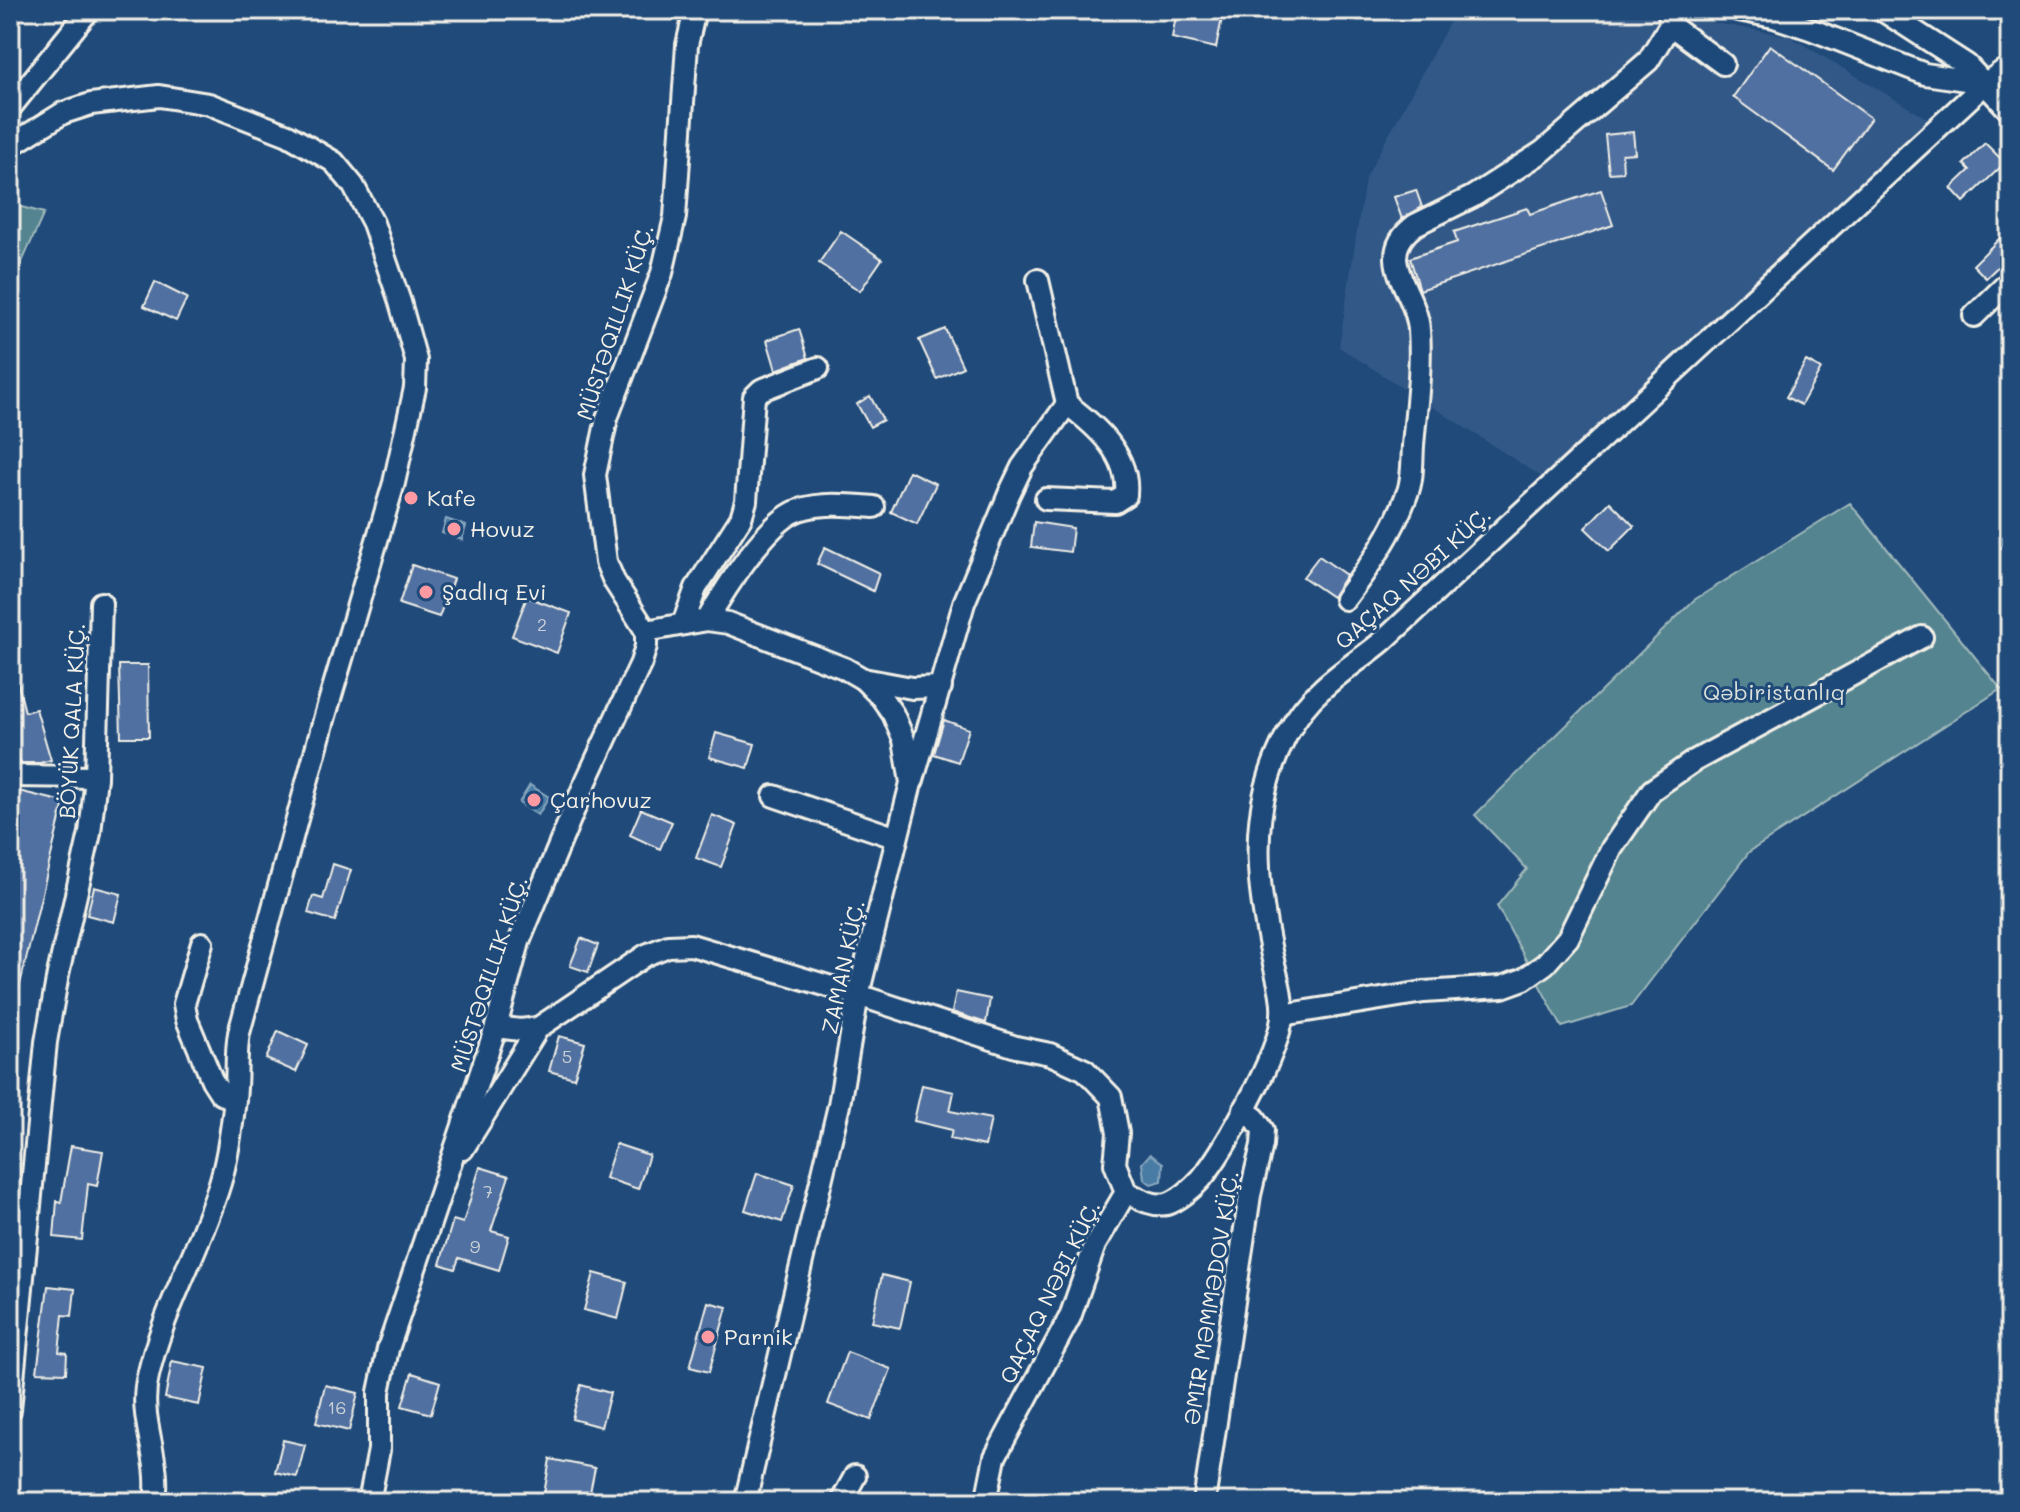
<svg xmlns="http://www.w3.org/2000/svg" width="2020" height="1512" viewBox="0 0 2020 1512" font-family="Mali,sans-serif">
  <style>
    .built { fill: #325887 }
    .green { fill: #528490; stroke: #a3babc; stroke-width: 2 }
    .water { fill: #487ba5; stroke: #8daac0; stroke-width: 2 }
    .building { fill: #506fa0; stroke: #f4f1e8; stroke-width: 2 }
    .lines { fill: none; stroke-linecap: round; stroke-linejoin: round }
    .minor-casing { stroke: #f4f1e8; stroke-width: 26 }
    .minor { stroke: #1f4a7a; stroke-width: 20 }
    .poi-dot { fill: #ff9aa2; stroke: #1f4a7a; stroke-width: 3 }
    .labels { text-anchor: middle; stroke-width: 6; stroke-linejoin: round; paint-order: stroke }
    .number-label { font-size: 18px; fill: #cbd0d6 }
    .street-label { font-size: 22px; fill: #f4f1e8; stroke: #1f4a7a }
    .poi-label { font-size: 22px; fill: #f4f1e8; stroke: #1f4a7a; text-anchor: start }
    .park-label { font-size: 22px; fill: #dce1db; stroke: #1f4a7a }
  </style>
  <rect width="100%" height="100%" fill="#1f4a7a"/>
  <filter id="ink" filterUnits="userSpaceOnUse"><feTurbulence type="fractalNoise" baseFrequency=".0125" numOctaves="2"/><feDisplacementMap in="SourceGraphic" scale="16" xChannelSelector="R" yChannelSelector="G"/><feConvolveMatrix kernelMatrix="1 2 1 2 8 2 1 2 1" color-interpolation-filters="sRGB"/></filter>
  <g filter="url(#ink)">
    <path class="built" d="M1646 11 1789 36 1928 119 1542 477 1339 347 1365 179 1455 12Z"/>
    <g class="green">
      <path d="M10 204 44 213 10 289Z"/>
      <path d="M1850 503 2001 689 1749 852 1631 1006 1562 1027 1497 906 1527 869 1475 815 1694 600Z"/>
    </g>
    <g class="water">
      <path d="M446 519 466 526 462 540 442 533Z"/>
      <path d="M530 785 549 797 538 815 519 803Z"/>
      <path d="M1150 1154 1163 1163 1162 1181 1151 1184 1144 1179 1142 1163Z"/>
    </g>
    <g class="building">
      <path d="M1177 10 1222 18 1216 48 1172 38Z"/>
      <path d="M1770 45 1871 118 1833 170 1733 97Z"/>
      <path d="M1633 132 1635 153 1622 154 1623 172 1609 173 1605 135Z"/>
      <path d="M1985 143 2005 163 1964 202 1951 188 1970 170 1964 164Z"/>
      <path d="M1416 190 1422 207 1402 219 1394 197Z"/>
      <path d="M1601 190 1613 225 1420 290 1410 258 1457 242 1454 232 1527 208 1530 214Z"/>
      <path d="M841 231 882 259 860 291 819 263Z"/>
      <path d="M2001 237 2010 246V255L1986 278 1973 265Z"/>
      <path d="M155 282 187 298 176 321 144 306Z"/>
      <path d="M799 329 808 358 776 370 767 340Z"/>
      <path d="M945 329 963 367 937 379 919 340Z"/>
      <path d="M1806 361 1821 369 1801 405 1786 397Z"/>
      <path d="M870 396 883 420 870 427 857 404Z"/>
      <path d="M909 471 936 484 917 524 891 512Z"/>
      <path d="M1610 502 1634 526 1609 551 1585 528Z"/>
      <path d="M1034 522 1073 528 1070 552 1031 547Z"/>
      <path d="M825 547 879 573 873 591 817 564Z"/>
      <path d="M1319 556 1346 575 1332 597 1303 577Z"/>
      <path d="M412 565 453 579 439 617 399 604Z"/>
      <path d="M527 597 571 613 557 653 512 636Z"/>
      <path d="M119 665H148L149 737H121Z"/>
      <path d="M15 673 25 712 36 709 51 760 40 763H20L10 730V674Z"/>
      <path d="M944 720 969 729 958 762 934 754Z"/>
      <path d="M716 733 755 744 748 768 709 757Z"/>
      <path d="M10 789 64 802 16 1001H10Z"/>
      <path d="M641 809 672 822 660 849 630 835Z"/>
      <path d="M712 815 737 825 721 867 696 858Z"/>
      <path d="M333 864 351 870 335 921 308 913 313 896 323 899Z"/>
      <path d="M94 887 121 894 114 922 87 915Z"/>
      <path d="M581 938 598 945 588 972 570 966Z"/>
      <path d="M956 992 990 999 986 1023 952 1012Z"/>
      <path d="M278 1031 308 1045 296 1072 266 1059Z"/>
      <path d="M559 1036 585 1043 574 1078 549 1071Z"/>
      <path d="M922 1085 954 1092 950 1111 991 1119 985 1146 950 1139 952 1130 914 1121Z"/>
      <path d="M616 1144 649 1155 638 1189 605 1178Z"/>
      <path d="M71 1146 103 1151 97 1186 88 1184 82 1240 54 1237 57 1201 61 1202Z"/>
      <path d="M480 1167 509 1176 491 1231 509 1236 499 1270 459 1258 455 1269 440 1264 453 1220 463 1223Z"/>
      <path d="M757 1173 794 1185 782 1222 745 1210Z"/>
      <path d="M594 1273 627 1282 618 1319 584 1310Z"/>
      <path d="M882 1275 910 1282 900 1328 872 1322Z"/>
      <path d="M48 1286 75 1289 72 1316 63 1315 59 1352 67 1353 66 1373 37 1372Z"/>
      <path d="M708 1302 727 1307 709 1372 690 1367Z"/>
      <path d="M847 1352 891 1369 871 1420 828 1404Z"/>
      <path d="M172 1361 207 1368 199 1405 165 1398Z"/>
      <path d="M412 1373 440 1382 431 1414 402 1406Z"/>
      <path d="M325 1385 358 1393 349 1431 316 1423Z"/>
      <path d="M581 1385 610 1393 601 1427 572 1419Z"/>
      <path d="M283 1440 305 1445 297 1477 275 1472Z"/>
      <path d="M550 1459 595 1468 588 1502 544 1494Z"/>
    </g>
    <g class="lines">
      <g class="minor-casing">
        <g id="minor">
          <path d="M1738 10 1774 17 1810 29 1925 74 1986 83"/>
          <path d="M1882 10 1967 65 2010 111"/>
          <path d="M1670 25 1723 64"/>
          <path d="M10 108 89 10"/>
          <path d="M10 146 63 113 91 104 159 96 209 104 288 135 334 162 353 185 373 223 400 302 416 360 415 388 394 483 325 716 239 1033C235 1055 238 1077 235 1099 232 1126 228 1157 220 1183 200 1249 163 1309 148 1376 137 1420 162 1456 155 1502"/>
          <path d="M1974 316 2010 281"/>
          <path d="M1046 499 1115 502 1126 495C1130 455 1096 426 1067 404"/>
          <path d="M1345 599C1370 566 1393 533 1407 494 1413 480 1412 461 1413 446 1416 408 1422 368 1419 330 1417 291 1371 258 1415 225L1472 197 1542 152 1648 61 1670 25 1669 10"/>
          <path d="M707 620C724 591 767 521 799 510 822 502 849 505 874 507"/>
          <path d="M683 624 696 588 741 518 746 501 754 397 761 390 818 368"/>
          <path d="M646 631 707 620 728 623 844 668 863 679 881 697 893 714 904 740 911 783 858 995 839 1105 745 1502"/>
          <path d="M863 679 912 688 941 687"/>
          <path d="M10 776 96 777"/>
          <path d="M913 780 964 603 1009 494 1022 467 1067 404 1038 280"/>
          <path d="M774 796 897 838"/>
          <path d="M202 943 184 1004 187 1020 212 1080 221 1094 235 1099"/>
          <path d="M1282 1015 1424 992 1502 987 1524 979 1545 964 1568 938 1612 848 1652 790 1694 761 1922 637"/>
          <path d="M496 1027 520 1030 538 1028 646 955 668 946 691 945 858 995 1016 1047 1050 1054 1085 1070 1111 1097 1118 1133 1115 1164 1126 1192"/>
          <path d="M463 1149 538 1028"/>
          <path d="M10 1410 46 1042 58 974 90 833 96 777 101 603"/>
          <path d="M369 1502 379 1450V1392L388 1349 496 1027 519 942 583 788 641 663 646 646V631L614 581 606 562 595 475 607 418 662 273 675 217 687 45 695 10"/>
          <path d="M841 1502 855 1476"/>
          <path d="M986 1502 995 1457 1070 1317 1095 1245 1126 1192C1138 1198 1153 1207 1167 1204 1178 1201 1193 1188 1201 1179 1225 1150 1279 1053 1282 1017 1284 996 1275 971 1271 951 1260 897 1252 842 1266 788 1275 753 1294 713 1322 689 1341 671 1364 657 1384 640L1986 83 2010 66"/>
          <path d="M1204 1502 1250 1195 1262 1145 1263 1130 1255 1118 1244 1110"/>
        </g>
      </g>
      <use href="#minor" class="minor"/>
    </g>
  </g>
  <g class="poi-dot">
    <circle cx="411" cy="498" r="8"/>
    <circle cx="454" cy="529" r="8"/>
    <circle cx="426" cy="592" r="8"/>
    <circle cx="534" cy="800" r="8"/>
    <circle cx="708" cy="1337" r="8"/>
  </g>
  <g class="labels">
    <g class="number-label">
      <text x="542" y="631">2</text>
      <text x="567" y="1063">5</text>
      <text x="488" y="1198">7</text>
      <text x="475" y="1253">9</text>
      <text x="337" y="1414">16</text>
    </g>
    <g class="street-label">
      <text transform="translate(615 322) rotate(-72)" y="8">MÜSTƏQILLIK KÜÇ.</text>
      <text transform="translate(1413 578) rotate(-42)" y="8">QAÇAQ NƏBI KÜÇ.</text>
      <text transform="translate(72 721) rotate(-87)" y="8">BÖYÜK QALA KÜÇ.</text>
      <text transform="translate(843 967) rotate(-78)" y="8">ZAMAN KÜÇ.</text>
      <text transform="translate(489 974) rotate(-72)" y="8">MÜSTƏQILLIK KÜÇ.</text>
      <text transform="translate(1050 1292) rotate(-64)" y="8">QAÇAQ NƏBI KÜÇ.</text>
      <text transform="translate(1211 1298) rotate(-81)" y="8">ƏMIR MƏMMƏDOV KÜÇ.</text>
    </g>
    <g class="poi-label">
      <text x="427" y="506">Kafe</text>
      <text x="470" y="537">Hovuz</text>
      <text x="442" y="600">Şadlıq Evi</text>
      <text x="550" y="808">Çarhovuz</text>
      <text x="724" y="1345">Parnik</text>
    </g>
    <g class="park-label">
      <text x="1774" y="700">Qəbiristanlıq</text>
    </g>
  </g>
  <rect width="2020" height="1512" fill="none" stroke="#1f4a7a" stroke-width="40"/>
  <rect x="20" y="20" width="1980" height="1472" fill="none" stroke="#f4f1e8" stroke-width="3" filter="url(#ink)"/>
</svg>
